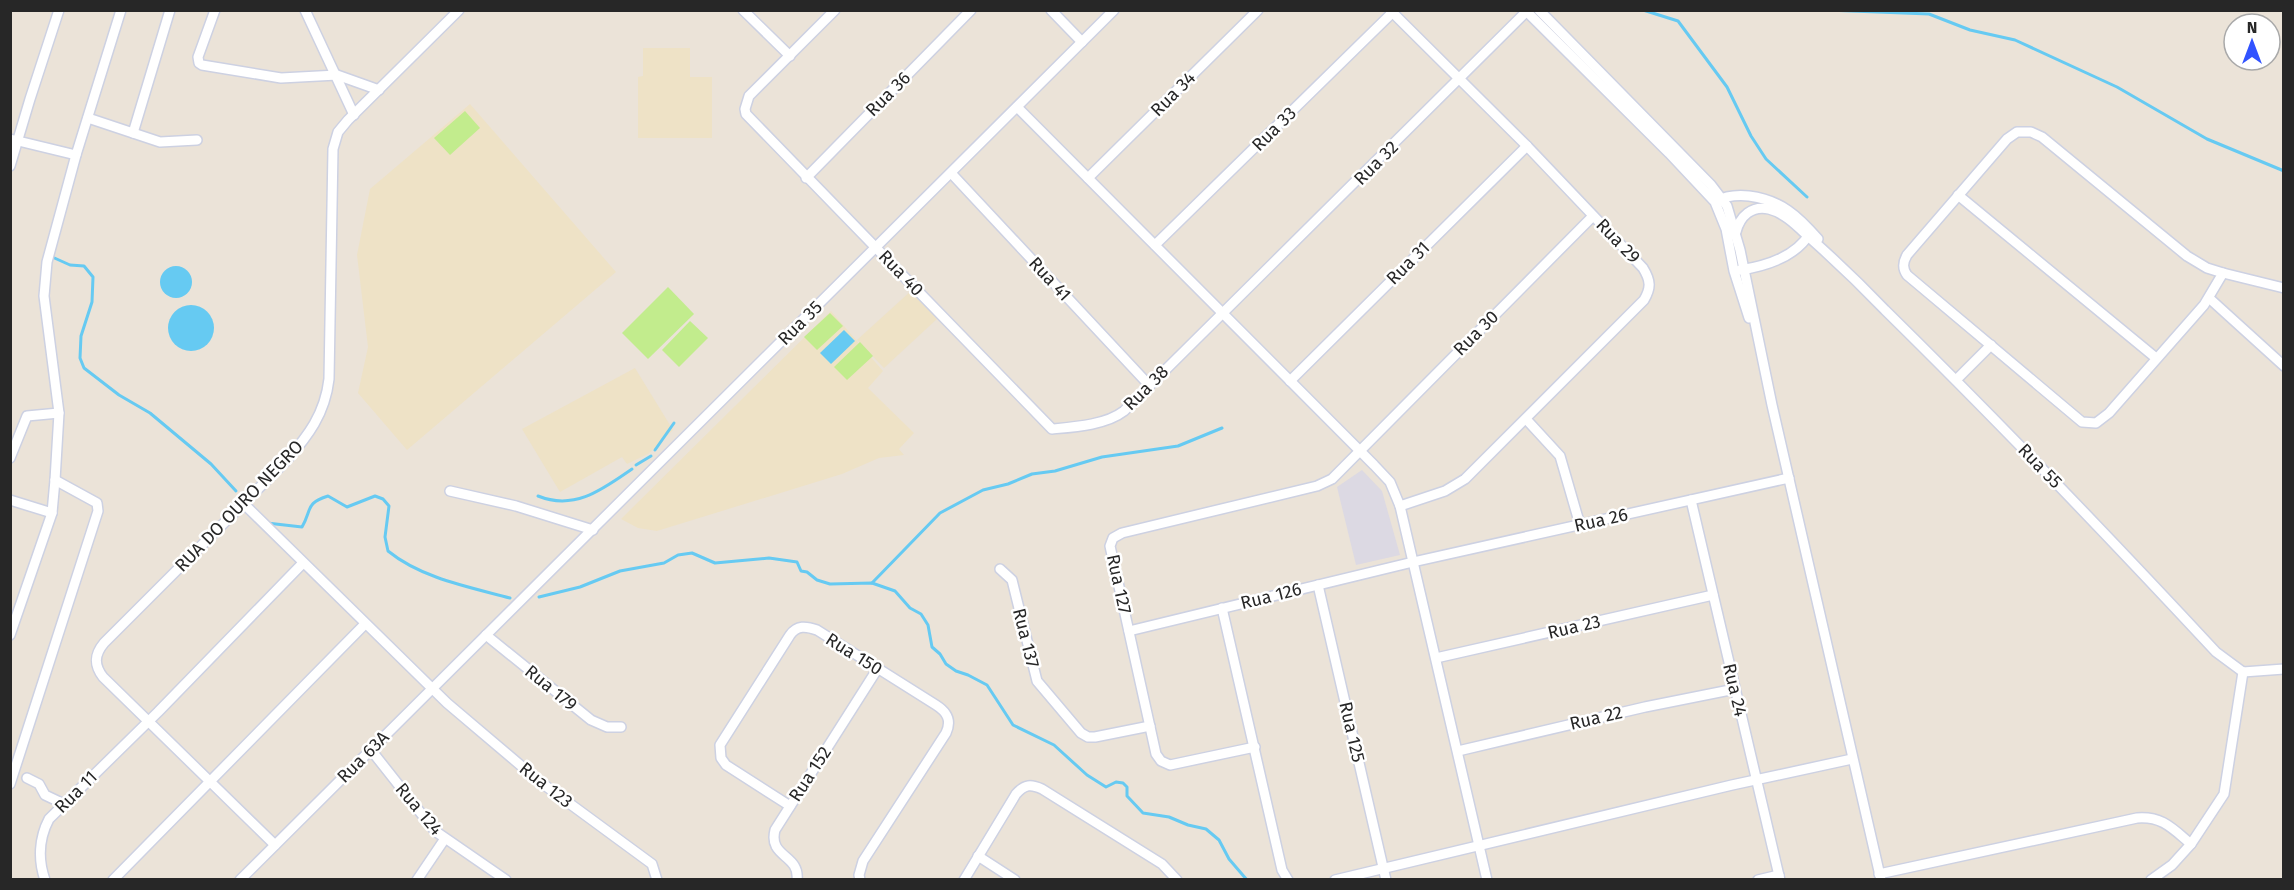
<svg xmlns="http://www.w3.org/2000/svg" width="2294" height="890" viewBox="0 0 2294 890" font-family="'Fira Sans',sans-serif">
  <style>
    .industrial { fill: #dcd9e3 }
    .education { fill: #eee2c6 }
    .pitch { fill: #c2ec8d }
    .water { fill: #66caf2 }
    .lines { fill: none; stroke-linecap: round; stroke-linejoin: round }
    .stream { stroke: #66caf2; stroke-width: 3 }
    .minor-casing { stroke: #cdd1e2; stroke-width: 12 }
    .minor { stroke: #fff; stroke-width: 9 }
    .labels { text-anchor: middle; stroke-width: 5; stroke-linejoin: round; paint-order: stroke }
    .street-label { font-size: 18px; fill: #272727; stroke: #fff }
  </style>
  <rect width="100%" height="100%" fill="#ebe3d8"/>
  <path class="industrial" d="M1362 470 1382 491 1400 555 1356 565 1337 487Z"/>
  <g class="education">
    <path d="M643 48H690V77H712V138H638V77L643 76Z"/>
    <path d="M470 104 616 272 407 450 358 393 368 347 357 255 370 189Z"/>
    <path d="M912 290 938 318 884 368 857 340Z"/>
    <path d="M831 311 883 371 868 388 914 433 899 449 904 455 879 458 842 474 657 531 638 528 621 519Z"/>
    <path d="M635 368 673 430 648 454 627 464 622 457 560 492 522 429Z"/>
  </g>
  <g class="pitch">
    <path d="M465 111 480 128 450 155 434 138Z"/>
    <path d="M668 287 694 314 648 359 622 333Z"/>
    <path d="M830 313 843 326 817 350 804 337Z"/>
    <path d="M690 321 708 338 679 367 662 350Z"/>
    <path d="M860 342 873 356 847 380 834 367Z"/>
  </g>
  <g class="water">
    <circle cx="176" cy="282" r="16"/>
    <circle cx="191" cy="328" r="23"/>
    <path d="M844 330 855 341 831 364 820 353Z"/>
  </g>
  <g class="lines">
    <g class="stream">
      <path d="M1643 10 1678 21 1727 87 1751 136 1766 159 1807 197"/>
      <path d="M1826 10 1929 14 1970 30 2015 40 2117 87 2207 139 2284 171"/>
      <path d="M50 256 70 265 84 266 93 277 92 302 81 336 80 358 84 368 119 395 150 413 211 464 236 491"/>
      <path d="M655 450 674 423"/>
      <path d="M636 465 651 456"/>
      <path d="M538 496C575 511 603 489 632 469"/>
      <path d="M267 523 302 527C312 510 305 503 328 496L347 507 375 496 383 499 389 506 385 537 388 551C421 578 469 587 510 598"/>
      <path d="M872 583 940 513 983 490 1008 484 1032 474 1055 471 1102 457 1178 446 1222 428"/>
      <path d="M539 597 580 587 620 571 664 563 678 555 692 553 715 563 769 558 797 562 801 571 807 572 817 580 830 584 872 583 895 591 910 608 921 614 928 625 932 647 940 654 946 664 956 671 968 675 987 685 1013 725 1054 745 1087 775 1106 787 1116 782 1123 783 1127 787V796L1143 813 1169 817 1188 825 1206 829 1219 840 1229 859 1247 880"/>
    </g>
    <g class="minor-casing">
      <g id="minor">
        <path d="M215 10 198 57 199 63 202 65 281 78 337 75 379 90"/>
        <path d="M305 10 354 115"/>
        <path d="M743 10 790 56"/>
        <path d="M835 10 749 96 745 109 746 114 1052 429C1074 427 1106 425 1124 411L1528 10"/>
        <path d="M1051 10 1082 42"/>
        <path d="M1390 10 1527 146 1643 268C1651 281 1651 288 1644 300L1465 479 1445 491 1400 506"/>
        <path d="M1525 10 1669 153 1715 202 1726 229 1734 271 1749 318"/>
        <path d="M1539 10 1711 185 1727 206 1740 250 1772 405 1881 880"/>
        <path d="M1017 107 1374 465 1390 482 1400 506 1487 880"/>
        <path d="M88 118 160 142 197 140"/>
        <path d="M2017 132H2031L2042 137 2187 256 2207 268 2223 273 2204 305 2109 413 2096 423 2082 422 1907 275C1902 268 1903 262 1907 255L2007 139Z"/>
        <path d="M133 133 170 10"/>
        <path d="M10 139 76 155"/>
        <path d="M10 166 30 99 59 10"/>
        <path d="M951 173 1149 385"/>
        <path d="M806 178 971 10"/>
        <path d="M1088 178 1258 10"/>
        <path d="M1958 195 2156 358"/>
        <path d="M1717 201C1727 195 1738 195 1749 196 1781 200 1798 216 1818 239"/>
        <path d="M1736 232C1740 216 1752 205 1769 209 1785 213 1798 227 1810 238 1836 261 1861 285 1885 310 1998 421 2108 536 2216 652L2243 672"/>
        <path d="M1155 245 1392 13"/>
        <path d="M1740 270C1766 266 1796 257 1810 233"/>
        <path d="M2223 273 2284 288"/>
        <path d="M2209 298 2284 366"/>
        <path d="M1956 380 1991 345"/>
        <path d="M1290 381 1527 146"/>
        <path d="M1526 419 1560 456 1580 525"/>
        <path d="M10 458 27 416 59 413"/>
        <path d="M450 491 516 506 593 530"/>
        <path d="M10 500 52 513"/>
        <path d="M1691 500 1780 880"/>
        <path d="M244 504 447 703 539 781 652 864 657 880"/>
        <path d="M1000 569 1012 580 1037 681 1081 733 1088 737H1095L1150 726"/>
        <path d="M1318 585 1386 880"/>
        <path d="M1222 608 1282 870 1288 880"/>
        <path d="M1129 631 1413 562 1789 478"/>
        <path d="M10 635 52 513 55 480 59 413 44 296 47 262 76 155 121 10"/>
        <path d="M486 635 591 720 607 727H621"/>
        <path d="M1436 658 1713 595"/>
        <path d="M2243 672 2284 669"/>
        <path d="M1255 747 1170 765 1161 761 1156 754 1110 546 1113 538 1122 533 1317 486 1332 479 1593 216"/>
        <path d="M371 750 435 831 506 880"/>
        <path d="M1458 751 1645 707 1735 689"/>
        <path d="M27 778 39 784 45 795 64 804"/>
        <path d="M10 784 98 511 97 503 55 480"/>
        <path d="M790 806 726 765 721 758 720 745 790 635C797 625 806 626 817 630L936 705C947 712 952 720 946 733L863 861 859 875 860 880"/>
        <path d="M275 845 103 677C94 665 94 655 104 643L286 461C308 436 325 414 329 379L333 149 338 132 348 120 459 10"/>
        <path d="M978 856 1015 880"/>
        <path d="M1879 874 2137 818C2162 816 2172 828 2191 844"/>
        <path d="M45 880C38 860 39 838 49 819L158 712 303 563"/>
        <path d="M113 880 365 624"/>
        <path d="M240 880 1114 10"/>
        <path d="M417 880 444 840"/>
        <path d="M797 880C800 854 768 858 775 830L878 668"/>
        <path d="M964 880 1016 794C1025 784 1031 784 1042 789L1162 864 1177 880"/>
        <path d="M1335 880 1732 785 1852 759"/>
        <path d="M1758 880 1779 875"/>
        <path d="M2151 880 2172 865 2191 844 2224 794 2243 672"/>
      </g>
    </g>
    <use href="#minor" class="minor"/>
  </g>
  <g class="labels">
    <g class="street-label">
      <text transform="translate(888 94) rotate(-45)" y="6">Rua 36</text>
      <text transform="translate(1173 94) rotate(-45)" y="6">Rua 34</text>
      <text transform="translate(1274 129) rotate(-45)" y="6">Rua 33</text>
      <text transform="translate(1376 163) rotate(-45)" y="6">Rua 32</text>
      <text transform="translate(1618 241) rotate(46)" y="6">Rua 29</text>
      <text transform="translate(1408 263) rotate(-45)" y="6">Rua 31</text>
      <text transform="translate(901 273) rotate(46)" y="6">Rua 40</text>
      <text transform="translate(1050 279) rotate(47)" y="6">Rua 41</text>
      <text transform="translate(800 323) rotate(-45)" y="6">Rua 35</text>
      <text transform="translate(1476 333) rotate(-45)" y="6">Rua 30</text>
      <text transform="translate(1146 388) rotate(-45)" y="6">Rua 38</text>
      <text transform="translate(2040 466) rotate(46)" y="6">Rua 55</text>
      <text transform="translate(239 506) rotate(-46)" y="6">RUA DO OURO NEGRO</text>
      <text transform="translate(1601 520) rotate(-13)" y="6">Rua 26</text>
      <text transform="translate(1119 584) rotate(78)" y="6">Rua 127</text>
      <text transform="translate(1271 596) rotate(-14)" y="6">Rua 126</text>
      <text transform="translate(1574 627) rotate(-13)" y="6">Rua 23</text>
      <text transform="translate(1026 638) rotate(76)" y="6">Rua 137</text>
      <text transform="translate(854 654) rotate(32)" y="6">Rua 150</text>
      <text transform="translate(551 688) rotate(39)" y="6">Rua 179</text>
      <text transform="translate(1735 690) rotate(77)" y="6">Rua 24</text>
      <text transform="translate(1596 718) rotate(-13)" y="6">Rua 22</text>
      <text transform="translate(1352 732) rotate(77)" y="6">Rua 125</text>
      <text transform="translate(363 757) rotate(-45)" y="6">Rua 63A</text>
      <text transform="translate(810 774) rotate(-57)" y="6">Rua 152</text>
      <text transform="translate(546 785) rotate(38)" y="6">Rua 123</text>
      <text transform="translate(76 792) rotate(-45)" y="6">Rua 11</text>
      <text transform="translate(419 809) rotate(50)" y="6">Rua 124</text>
    </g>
  </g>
  <rect width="2294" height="890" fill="none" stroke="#272727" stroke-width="24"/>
  <g transform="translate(2252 42)"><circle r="28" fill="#ffffff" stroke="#a9a9a9" stroke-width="1.5"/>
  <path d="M0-4.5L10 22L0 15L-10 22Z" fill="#3153ff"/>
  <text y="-9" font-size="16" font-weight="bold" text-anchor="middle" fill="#272727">N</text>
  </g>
</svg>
